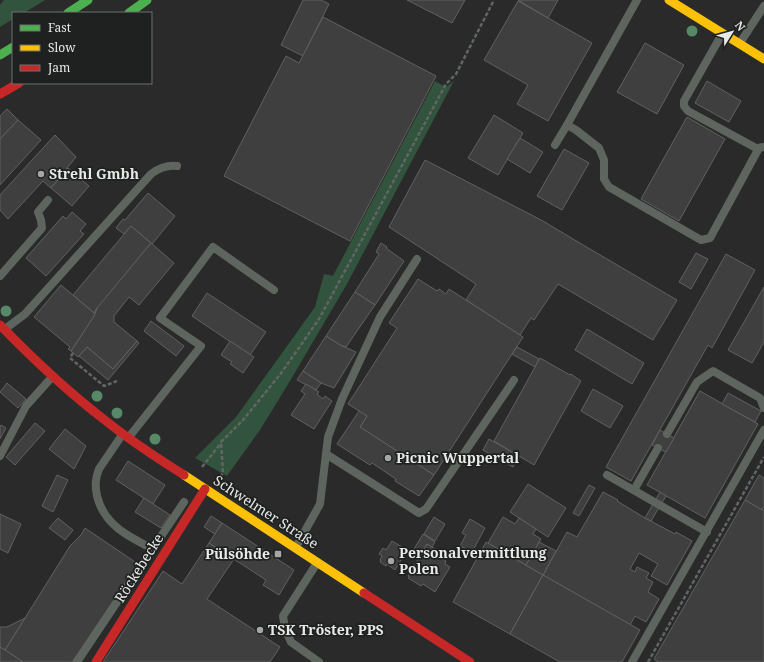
<svg xmlns="http://www.w3.org/2000/svg" width="764" height="662" viewBox="0 0 764 662" font-family="'Noto Serif',serif">
  <style>
    .green { fill: #32533d }
    .building { fill: #3e3f3e; stroke: #606160 }
    .lines { fill: none; stroke-linecap: round; stroke-linejoin: round }
    .path { stroke: #606662; stroke-width: 2.5; stroke-dasharray: 4 2; stroke-linecap: butt }
    .lane { stroke: #5e655f; stroke-width: 8 }
    .fast { stroke: #4caf50; stroke-width: 9 }
    .slow { stroke: #ffc107; stroke-width: 9 }
    .jam { stroke: #c62828; stroke-width: 9 }
    .tree { fill: #578868 }
    .poi-dot { fill: #a5a7a5; stroke: #1e211f; stroke-width: 1.5 }
    .labels { text-anchor: middle; stroke-width: 3.5; stroke-linejoin: round; paint-order: stroke }
    .poi-label { font-size: 14px; font-weight: bold; fill: #e8eae8; stroke: #1e211f; text-anchor: start }
    .street-label { font-size: 14px; fill: #e8eae8; stroke: #1e211f }
  </style>
  <rect width="100%" height="100%" fill="#292a29"/>
  <g class="green">
    <path d="M4 0H45L24 13H13V19L0 27V5Z"/>
    <path d="M435 81 446 87 454 81 347 284 290 381 260 430 227 476 195 458 236 417 315 307 324 274 333 276Z"/>
  </g>
  <g class="building">
    <path d="M303 0H321L329 4 303 56 281 45Z"/>
    <path d="M407 0H465L452 23Z"/>
    <path d="M518 0H558L548 18Z"/>
    <path d="M518 1 592 43 548 121 517 104 528 85 484 60Z"/>
    <path d="M323 17 436 76 350 241 224 176 286 56 299 63Z"/>
    <path d="M645 43 684 65 657 114 617 92Z"/>
    <path d="M707 81 741 101 729 122 695 103Z"/>
    <path d="M7 109 18 120 0 139V116Z"/>
    <path d="M494 115 523 133 498 175 468 158Z"/>
    <path d="M687 117 725 139 679 221 641 199Z"/>
    <path d="M18 120 41 140 0 185V139Z"/>
    <path d="M55 135 76 157 51 188 43 181 8 219 0 210V195Z"/>
    <path d="M520 138 543 152 530 173 507 159Z"/>
    <path d="M564 149 589 163 562 210 537 196Z"/>
    <path d="M425 160 543 221 583 245 677 300 653 340 558 284 534 320 531 318 520 335 466 300 476 284 389 227Z"/>
    <path d="M68 168 89 186 72 206 51 188Z"/>
    <path d="M148 193 175 216 152 244 131 226 124 234 116 228 123 219 125 220Z"/>
    <path d="M72 212 86 224 80 231 84 234 46 276 26 258 63 216 66 219Z"/>
    <path d="M131 226 151 243 94 313 73 295Z"/>
    <path d="M151 243 174 263 139 305 129 297 114 316V322L137 341 113 369 87 347 78 357 71 351 94 316 97 308Z"/>
    <path d="M381 243 387 247 386 248 404 261 375 305 355 292 379 254 376 252Z"/>
    <path d="M696 253 708 259 691 289 679 282Z"/>
    <path d="M726 254 755 270 712 348 708 345 631 481 606 467Z"/>
    <path d="M418 279 437 291 439 289 446 294 449 289 523 337 434 475 360 427 367 416 348 404 397 328 389 323Z"/>
    <path d="M61 285 94 313 97 308 94 316 71 351 68 349 70 347 34 317Z"/>
    <path d="M764 287V342L752 363 728 350Z"/>
    <path d="M355 292 375 305 346 347 340 345 326 336Z"/>
    <path d="M207 293 266 332 250 355 192 316Z"/>
    <path d="M151 321 184 346 176 356 144 331Z"/>
    <path d="M587 329 644 363 632 384 575 350Z"/>
    <path d="M326 336 340 345 356 352 334 388 321 383 303 371Z"/>
    <path d="M137 341 139 343 108 380 79 356 87 347 113 369Z"/>
    <path d="M230 341 254 357 243 373 230 364 232 362 221 355Z"/>
    <path d="M517 347 539 359 535 367 512 354Z"/>
    <path d="M540 358 570 375 571 374 581 381 534 465 494 441Z"/>
    <path d="M303 371 321 383 316 390 297 380Z"/>
    <path d="M7 383 26 399 18 408 0 392Z"/>
    <path d="M306 384 319 392 317 394 323 399 325 396 332 401 314 429 291 415 305 394 301 391Z"/>
    <path d="M593 389 623 406 610 428 581 411Z"/>
    <path d="M700 391 758 424 705 518 647 485Z"/>
    <path d="M728 393 761 411 755 422 722 404Z"/>
    <path d="M359 411 367 416 360 427 434 475 419 496 395 481 396 479 372 463 370 465 337 444Z"/>
    <path d="M35 423 45 431 15 465 6 457Z"/>
    <path d="M1 425 6 428 0 439V427Z"/>
    <path d="M65 429 86 446 74 469 49 449Z"/>
    <path d="M660 430 674 438 666 452 652 445Z"/>
    <path d="M489 439 519 456 513 467 483 450Z"/>
    <path d="M128 461 165 485 153 504 116 480Z"/>
    <path d="M57 475 68 480 53 512 42 506Z"/>
    <path d="M759 475 764 478V506L762 510 745 500Z"/>
    <path d="M528 484 566 508 548 537 510 512Z"/>
    <path d="M589 485 595 488 579 516 573 513Z"/>
    <path d="M603 492 618 500 617 501 645 518 675 534 676 532 692 541 667 585 651 576 658 564 639 553 630 569 635 572 637 567 649 573 646 578 653 582 648 592 659 599 646 622 635 616 630 625 543 575 567 532 577 537Z"/>
    <path d="M660 492 666 496 651 521 645 518Z"/>
    <path d="M144 498 170 515 161 528 135 512Z"/>
    <path d="M745 500 764 511V662H658L654 659Z"/>
    <path d="M0 514 21 524 8 553 0 549Z"/>
    <path d="M211 516 222 523 215 534 204 527Z"/>
    <path d="M434 517 445 524 435 541 424 534Z"/>
    <path d="M503 517 515 524 519 518 536 529 533 534 541 539 526 565 488 543Z"/>
    <path d="M58 518 73 530 65 540 49 528Z"/>
    <path d="M470 519 485 528 472 552 460 546 466 535 462 533Z"/>
    <path d="M222 523 294 570 279 595 263 585 266 580 209 543Z"/>
    <path d="M85 528 138 564 72 662H23L5 650 70 546 81 535Z"/>
    <path d="M423 534 435 542 432 547 427 544 422 553 414 549Z"/>
    <path d="M392 541 407 550 395 570 387 564 386 566 380 562 381 560H380L382 556 379 554 383 548 386 550Z"/>
    <path d="M486 542 543 575 510 634 453 602Z"/>
    <path d="M539 542 556 551 543 575 526 565Z"/>
    <path d="M209 543 234 559 207 599 280 647 270 662H103L163 571 182 584Z"/>
    <path d="M427 544 438 551 436 555 446 561 445 564 450 567 435 592 423 584 421 586 408 578 409 576H408Z"/>
    <path d="M543 575 640 630 622 662H560L510 634Z"/>
    <path d="M25 618 5 650 0 647V627H7Z"/>
    <path d="M0 647 5 650 23 662H0Z"/>
  </g>
  <g class="lines">
    <g class="path">
      <path d="M73 353 70 358 104 386 117 381"/>
      <path d="M202 467 221 443"/>
      <path d="M220 477 223 473 221 442 243 420 282 372 319 319 446 84 456 74 494 0"/>
      <path d="M648 662 764 457"/>
    </g>
    <g class="lane">
      <path d="M722 34 684 101V106L688 111 756 148H759L763 147"/>
      <path d="M740 43 764 6"/>
      <path d="M567 125 576 130 599 148 604 160V179L609 187 701 240 710 238 759 148"/>
      <path d="M555 145 567 125 637 0"/>
      <path d="M0 276 42 228 41 220 38 212 48 200"/>
      <path d="M5 329 25 314 151 174C159 168 167 165 177 166"/>
      <path d="M667 434 697 382 713 371 760 398 764 408"/>
      <path d="M122 435 99 469C95 479 95 486 97 496 104 525 129 537 153 549"/>
      <path d="M129 437 201 346 160 318 213 247 274 290"/>
      <path d="M326 454 419 513 426 509 514 380"/>
      <path d="M0 456 26 406 52 377"/>
      <path d="M607 475 707 532"/>
      <path d="M634 490 658 448"/>
      <path d="M296 547 320 504 328 437 342 399 380 317 417 259"/>
      <path d="M317 563 283 616 285 629 291 642 319 662"/>
      <path d="M77 662 184 502"/>
      <path d="M632 662 764 430"/>
    </g>
    <g class="fast">
      <path d="M68 13 88 0"/>
      <path d="M129 13 147 0"/>
      <path d="M0 55 13 47"/>
    </g>
    <g class="slow">
      <path d="M669 0 764 59"/>
      <path d="M184 475 364 593"/>
    </g>
    <g class="jam">
      <path d="M0 94 19 83"/>
      <path d="M0 325C33 359 68 392 106 421 131 441 157 458 184 475"/>
      <path d="M364 593 470 662"/>
      <path d="M96 662 205 489"/>
    </g>
  </g>
  <g class="tree">
    <circle cx="692" cy="31" r="5.5"/>
    <circle cx="6" cy="311" r="5.5"/>
    <circle cx="97" cy="396" r="5.5"/>
    <circle cx="117" cy="413" r="5.5"/>
    <circle cx="155" cy="439" r="5.5"/>
  </g>
  <g class="poi-dot">
    <circle cx="41" cy="174" r="4"/>
    <circle cx="388" cy="458" r="4"/>
    <rect x="274" y="550" width="8" height="8" rx="2"/>
    <circle cx="391" cy="561" r="4"/>
    <circle cx="260" cy="630" r="4"/>
  </g>
  <g class="labels">
    <g class="poi-label">
      <text x="49" y="179">Strehl Gmbh</text>
      <text x="396" y="463">Picnic Wuppertal</text>
      <text x="399" y="558">Personalvermittlung<tspan x="399" dy="16">Polen</tspan></text>
      <text x="270" y="559" text-anchor="end">Pülsöhde</text>
      <text x="268" y="635">TSK Tröster, PPS</text>
    </g>
    <g class="street-label">
      <text transform="translate(266 512) rotate(33)" y="5">Schwelmer Straße</text>
      <text transform="translate(139 568) rotate(-58)" y="5">Röckebecke</text>
    </g>
  </g>
  <rect x="12" y="12" width="140" height="72" fill="#1e211f" stroke="#6f716f"/>
  <rect x="20" y="25" width="20" height="6" fill="#4caf50" stroke="#6f716f"/>
  <text x="48" y="32" font-size="12" fill="#e8eae8">Fast</text>
  <rect x="20" y="45" width="20" height="6" fill="#ffc107" stroke="#6f716f"/>
  <text x="48" y="52" font-size="12" fill="#e8eae8">Slow</text>
  <rect x="20" y="65" width="20" height="6" fill="#c62828" stroke="#6f716f"/>
  <text x="48" y="72" font-size="12" fill="#e8eae8">Jam</text>
  <g transform="translate(732 32) rotate(53)" stroke="#1e211f" stroke-width="3" paint-order="stroke">
  <path d="M0-3L7 15L0 10L-7 15Z" fill="#e8eae8"/>
  <text y="-6" font-size="11" font-weight="bold" text-anchor="middle" fill="#e8eae8">N</text>
  </g>
</svg>
